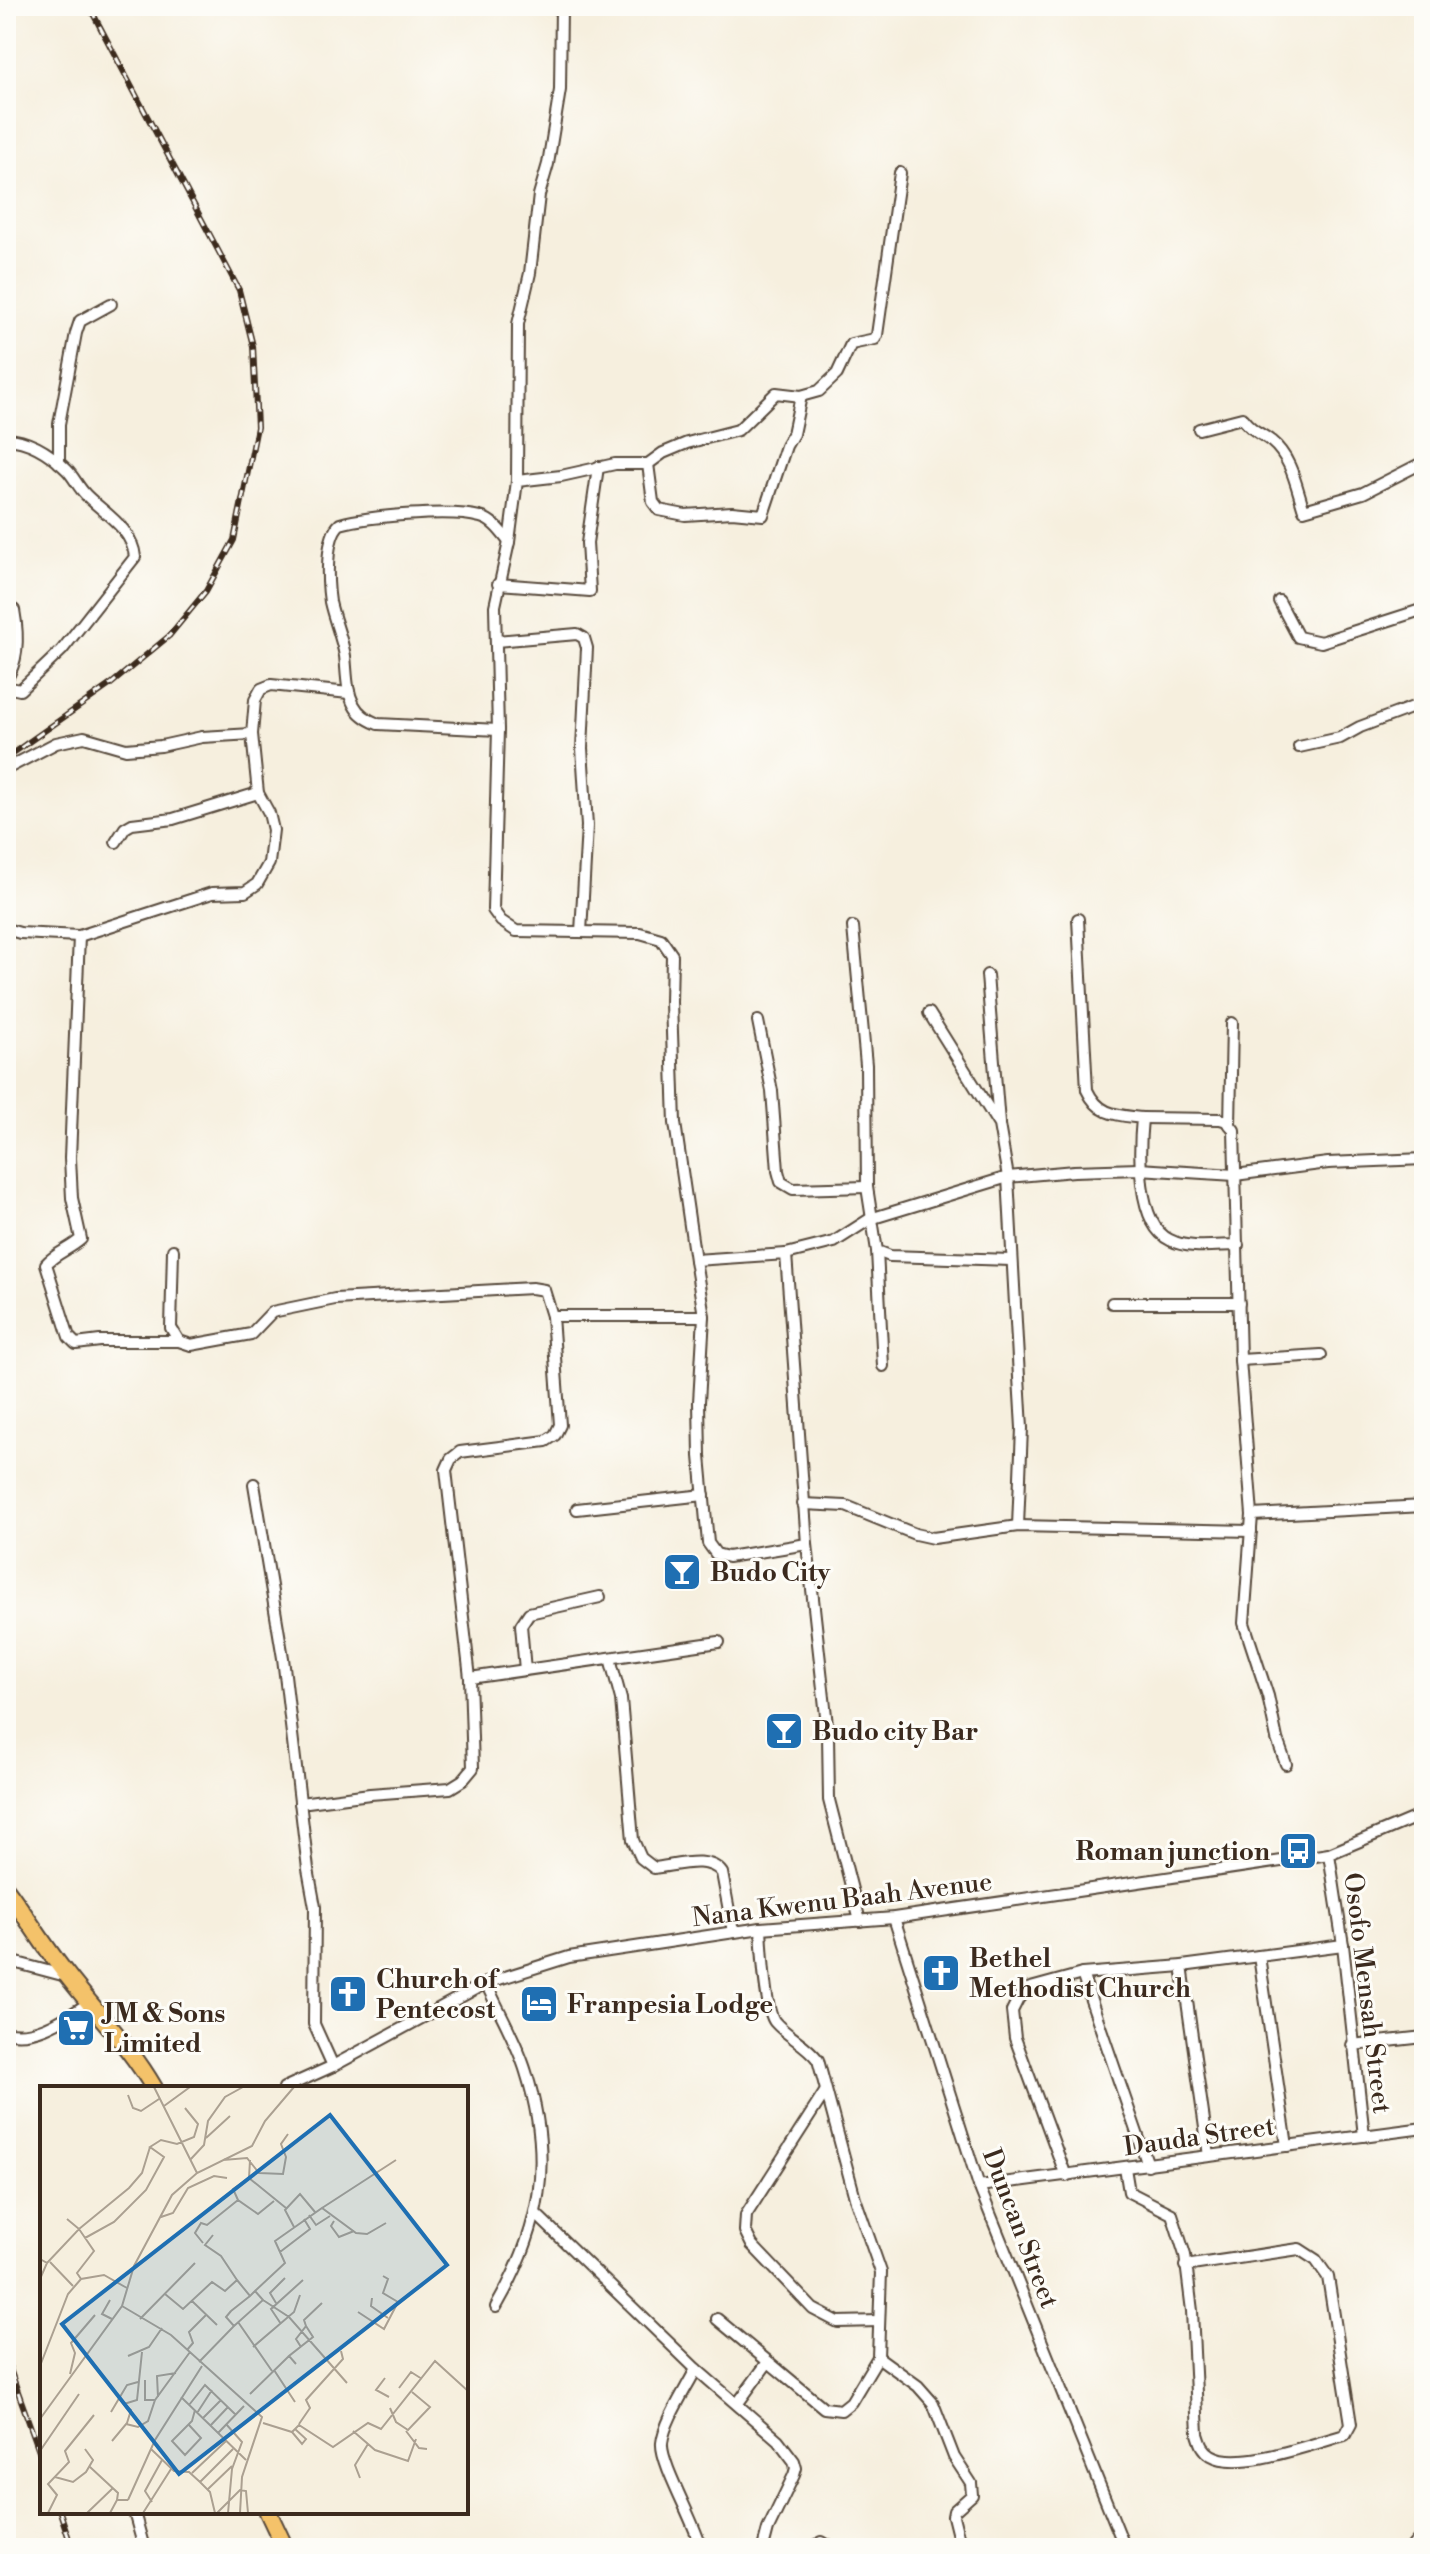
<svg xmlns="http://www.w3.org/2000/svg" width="1430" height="2554" viewBox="0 0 1430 2554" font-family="'Libre Bodoni',serif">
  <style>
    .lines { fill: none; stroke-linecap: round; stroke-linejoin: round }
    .street-casing { stroke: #57483b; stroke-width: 14 }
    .primary-casing { stroke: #57483b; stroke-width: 20 }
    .street { stroke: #fff; stroke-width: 10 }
    .primary { stroke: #f4c26a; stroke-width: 16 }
    .rail-casing { stroke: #3b2a1e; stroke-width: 6 }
    .rail { stroke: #fdfcf7; stroke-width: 3; stroke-dasharray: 9; stroke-linecap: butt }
    .labels { text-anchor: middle; stroke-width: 6; stroke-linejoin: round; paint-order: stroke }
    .poi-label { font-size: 26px; font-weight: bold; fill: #3b2a1e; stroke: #fdfcf7; text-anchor: start }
    .street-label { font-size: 26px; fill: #3b2a1e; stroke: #fdfcf7 }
    .inset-road { fill: none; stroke: #aba091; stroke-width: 2 }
    .view { fill: #1f6fb2; fill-opacity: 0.15; stroke: #1f6fb2; stroke-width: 4 }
    .inset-edge { fill: none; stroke: #3b2a1e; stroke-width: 4 }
  </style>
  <rect width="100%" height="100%" fill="#fdfcf7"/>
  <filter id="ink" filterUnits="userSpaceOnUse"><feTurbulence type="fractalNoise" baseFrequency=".0125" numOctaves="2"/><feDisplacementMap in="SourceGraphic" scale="16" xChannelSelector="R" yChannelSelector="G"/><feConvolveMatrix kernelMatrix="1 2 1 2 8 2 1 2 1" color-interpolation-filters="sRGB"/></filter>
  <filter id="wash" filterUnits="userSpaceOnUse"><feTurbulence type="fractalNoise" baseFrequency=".006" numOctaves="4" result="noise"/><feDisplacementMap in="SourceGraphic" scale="32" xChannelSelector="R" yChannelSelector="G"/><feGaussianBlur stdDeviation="1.8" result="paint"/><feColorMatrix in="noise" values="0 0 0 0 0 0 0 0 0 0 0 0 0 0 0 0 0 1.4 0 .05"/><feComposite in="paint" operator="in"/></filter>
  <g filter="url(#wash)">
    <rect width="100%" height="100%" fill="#f6efde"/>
  </g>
  <g filter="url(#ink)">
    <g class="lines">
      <g class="street-casing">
        <g id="street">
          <path d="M1199 429 1242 418C1254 433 1258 431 1271 441 1292 458 1296 486 1304 510L1363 493 1420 464 1424 472"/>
          <path d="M6 439C29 440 50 453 67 470 74 477 78 487 86 495 105 514 132 528 135 557L62 650 20 690 6 687"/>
          <path d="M59 463V424L76 333 80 321 111 304"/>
          <path d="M648 464 653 502 659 510 685 515 732 512 763 515 786 446 793 434 801 396"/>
          <path d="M517 481 518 324 530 273 539 195 548 164 560 90 561 6"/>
          <path d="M498 584 590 591 587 543 598 467"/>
          <path d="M1279 601 1298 637 1321 642 1424 609"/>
          <path d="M496 641 577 634 584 638 587 648 582 748 587 826 581 932"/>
          <path d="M6 679C20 660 18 632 14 610"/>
          <path d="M498 730 378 724C368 720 359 715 354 705 346 690 347 673 345 656 342 638 334 620 330 602 327 582 325 537 340 524 369 516 452 509 480 517 493 520 501 532 509 542"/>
          <path d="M1299 747 1340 738 1360 727 1424 703"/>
          <path d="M6 769 56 743 84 737 126 749 161 746 202 737 252 734"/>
          <path d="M116 842 125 828 132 824 173 819 258 793"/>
          <path d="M1078 919 1087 1090C1099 1116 1117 1115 1142 1118 1139 1149 1136 1224 1170 1240 1189 1250 1217 1245 1238 1245"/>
          <path d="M853 927 866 1065 867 1187 877 1251 890 1256 1011 1260"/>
          <path d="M6 929 20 933 79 936 212 893 245 892 257 884 269 863 273 830 269 813 258 793 252 734 255 700 261 689 271 685 349 693"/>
          <path d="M79 936 70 1158 72 1198 81 1239C70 1249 56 1253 46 1264L69 1337 76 1344 100 1341H179"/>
          <path d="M987 975 999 1123"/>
          <path d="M929 1013 999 1125 1008 1177 1019 1377 1022 1428 1018 1526"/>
          <path d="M758 1021 772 1091 778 1171 781 1182 793 1189 867 1187"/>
          <path d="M1142 1118 1220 1119 1227 1121 1234 1130 1240 1360 1321 1355"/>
          <path d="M1230 1125 1232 1023"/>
          <path d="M173 1250 171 1328 179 1341 191 1345 251 1334 272 1312 335 1299 532 1288 544 1290 552 1316 560 1425 555 1435 546 1441 460 1452 451 1459 446 1470 470 1678 473 1768 463 1780 450 1788 370 1794 300 1803"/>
          <path d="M877 1251 883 1366"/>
          <path d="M786 1254 834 1242 870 1219 1008 1177 1074 1171 1139 1169 1235 1175 1328 1163 1424 1159"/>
          <path d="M695 1260 675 1123 671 1002 672 955 661 939 640 933 516 931 501 921 493 910 498 730 495 606 509 542 517 481 561 476 615 464H648L663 453 687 443 738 430 776 393 801 396 819 391 837 374 851 344 875 339 877 335 900 173"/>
          <path d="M1112 1303H1239"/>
          <path d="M552 1316H704L695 1260 786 1254 807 1544"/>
          <path d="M704 1316 699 1402 700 1456 708 1543 716 1554 728 1557 807 1544 828 1734 829 1800 860 1921"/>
          <path d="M1240 1360 1252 1515 1244 1623 1268 1696 1277 1739 1286 1764"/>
          <path d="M254 1484 283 1658 308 1869 315 1907 314 2024 333 2066"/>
          <path d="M803 1504 846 1506 915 1534 933 1538 1018 1526 1251 1531"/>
          <path d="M577 1509 704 1495"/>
          <path d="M1252 1515 1424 1506"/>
          <path d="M610 1658 621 1699 633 1840 641 1858 654 1868C675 1866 709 1854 722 1873L733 1932"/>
          <path d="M525 1670 521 1625 529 1613 600 1597"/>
          <path d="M470 1678 719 1642"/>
          <path d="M1329 1854 1343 1945 1364 2136"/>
          <path d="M894 1918 979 2186 1125 2548"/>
          <path d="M1259 1956 1287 2146"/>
          <path d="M6 1960 66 1976"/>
          <path d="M1182 1966 1209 2156"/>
          <path d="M1082 1974 1148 2165"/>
          <path d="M486 1983C499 2012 517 2042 526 2072 554 2161 541 2229 496 2307"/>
          <path d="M6 2032C36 2040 66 2017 91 2002"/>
          <path d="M1352 2045 1424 2037"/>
          <path d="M284 2088 333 2066 486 1983 569 1957 761 1928 894 1918 1329 1854 1424 1814"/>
          <path d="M825 2092 746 2215 745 2231 752 2245 813 2309 838 2322 879 2321"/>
          <path d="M1125 2168 1129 2192 1172 2214 1185 2255 1192 2311 1198 2434C1201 2443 1202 2449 1211 2455 1239 2472 1314 2443 1345 2435L1351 2424 1328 2277 1316 2260 1299 2249 1185 2266"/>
          <path d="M1066 2176 1015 2038 1012 2011 1018 1999 1027 1989 1082 1974 1182 1966 1343 1945"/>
          <path d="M979 2186 1424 2128"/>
          <path d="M536 2214 696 2369 778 2440 794 2461 796 2468 794 2475 768 2529 763 2548"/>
          <path d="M717 2319 824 2408 841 2410 851 2402 878 2357 881 2272 855 2198 818 2060C806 2044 788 2037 775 2022 765 2011 762 1947 761 1928"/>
          <path d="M878 2357 918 2386 933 2403 954 2457 971 2483 972 2495 954 2511 953 2516 961 2548"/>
          <path d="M696 2369C686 2389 664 2422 662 2443 660 2463 695 2522 701 2548"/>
          <path d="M738 2403 768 2362"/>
          <path d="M134 2512 144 2548"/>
          <path d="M812 2548 822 2542 832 2548"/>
          <path d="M1411 2548 1424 2533"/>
        </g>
      </g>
      <g class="primary-casing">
        <g id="primary">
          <path d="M6 1889C27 1917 45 1948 67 1975 96 2013 130 2046 154 2088"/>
          <path d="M268 2512 285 2548"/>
        </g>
      </g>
      <use href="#street" class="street"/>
      <use href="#primary" class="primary"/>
      <g class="rail-casing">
        <g id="rail">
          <path d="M6 758 111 684 169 636 206 591 234 540 257 427 253 346 239 290 89 6"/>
          <path d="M6 2358 42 2459"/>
          <path d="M60 2512 72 2548"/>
        </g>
      </g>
      <use href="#rail" class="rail"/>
    </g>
  </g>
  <defs>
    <g id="bar-square" transform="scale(2)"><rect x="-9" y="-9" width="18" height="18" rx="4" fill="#1f6fb2" stroke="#fdfcf7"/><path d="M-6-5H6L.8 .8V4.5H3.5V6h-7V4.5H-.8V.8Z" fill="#fff"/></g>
    <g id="bus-square" transform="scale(2)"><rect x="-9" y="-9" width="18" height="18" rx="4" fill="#1f6fb2" stroke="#fdfcf7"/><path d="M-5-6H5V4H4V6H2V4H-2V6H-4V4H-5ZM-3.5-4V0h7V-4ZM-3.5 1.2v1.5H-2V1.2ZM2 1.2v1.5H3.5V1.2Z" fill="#fff"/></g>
    <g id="church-square" transform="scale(2)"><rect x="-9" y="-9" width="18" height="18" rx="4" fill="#1f6fb2" stroke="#fdfcf7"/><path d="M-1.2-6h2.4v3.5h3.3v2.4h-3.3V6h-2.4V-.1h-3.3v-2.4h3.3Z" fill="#fff"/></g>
    <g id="hotel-square" transform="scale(2)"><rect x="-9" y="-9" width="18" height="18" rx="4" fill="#1f6fb2" stroke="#fdfcf7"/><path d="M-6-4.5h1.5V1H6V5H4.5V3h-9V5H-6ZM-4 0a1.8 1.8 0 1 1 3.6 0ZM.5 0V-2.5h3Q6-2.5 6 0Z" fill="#fff"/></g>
    <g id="supermarket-square" transform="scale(2)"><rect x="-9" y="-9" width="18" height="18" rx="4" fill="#1f6fb2" stroke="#fdfcf7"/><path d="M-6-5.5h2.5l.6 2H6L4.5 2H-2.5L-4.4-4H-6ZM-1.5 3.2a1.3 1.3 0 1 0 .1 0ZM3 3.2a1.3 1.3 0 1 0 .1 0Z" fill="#fff"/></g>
  </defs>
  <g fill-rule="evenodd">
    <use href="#bar-square" x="682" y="1572"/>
    <use href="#bar-square" x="784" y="1731"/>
    <use href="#bus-square" x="1298" y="1851"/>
    <use href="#church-square" x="941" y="1973"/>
    <use href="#church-square" x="348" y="1994"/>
    <use href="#hotel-square" x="539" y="2004"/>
    <use href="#supermarket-square" x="76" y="2028"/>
  </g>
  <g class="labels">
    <g class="poi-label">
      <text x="710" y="1581">Budo City</text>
      <text x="812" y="1740">Budo city Bar</text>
      <text x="1270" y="1860" text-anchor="end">Roman junction</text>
      <text x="969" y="1967">Bethel<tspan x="969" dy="30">Methodist Church</tspan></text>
      <text x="376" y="1988">Church of<tspan x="376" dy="30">Pentecost</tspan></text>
      <text x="567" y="2013">Franpesia Lodge</text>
      <text x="104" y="2022">JM &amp; Sons<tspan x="104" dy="30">Limited</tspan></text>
    </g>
    <g class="street-label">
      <text transform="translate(842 1899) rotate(-7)" y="9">Nana Kwenu Baah Avenue</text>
      <text transform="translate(1368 1993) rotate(83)" y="9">Osofo Mensah Street</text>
      <text transform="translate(1199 2136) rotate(-8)" y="9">Dauda Street</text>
      <text transform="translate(1021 2228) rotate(69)" y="9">Duncan Street</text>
    </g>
  </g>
  <g transform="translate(40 2086)">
    <rect width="428" height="428" fill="#f6efde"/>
    <path class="inset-road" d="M114 1 157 87M88 9 93 22 101 25 119 13M124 20 150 1M166 52 190 30M150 74 164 59 168 35 185 11 203 1M183 74 207 72 219 87 243 88 246 71 241 58 248 48M210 74 209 92 246 122M209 92 193 103 198 114 218 128 234 115M282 122 356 74M269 129 276 139 290 130M121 131 133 127 148 102 174 90 187 92M27 133 39 143 89 102 102 87 110 61M294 135 291 140 299 151 314 145M254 141 245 124 260 108 275 126M45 152 74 136 106 104 124 71 110 61 121 54 137 58 154 51 158 38 145 22M163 157 155 147 161 137 167 139 198 114M240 166 270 143 264 133M0 173 7 177 0 193M10 176 33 200M7 177 39 143 54 165 37 187 41 193M215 205 245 177 235 155 282 122 316 147 327 148 346 137M125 208 143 223 172 196 185 205 197 194 181 170 165 159 173 149M332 212 331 220 348 232M70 214 62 228 72 233M223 214 249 231 307 297M152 215 177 239M236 217 230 207 245 192M82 220 131 249 222 331 202 391 200 427M191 225 210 210M318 226 344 243 358 216 343 207 348 193 343 190M100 233 155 177M198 236 232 285M241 238 231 223 263 194M194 240 223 214 215 205 210 210 197 194M213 261 254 226 260 209M261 261 256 253 266 240 264 234 282 217M147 264 153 257 149 246 166 229M88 270 109 261 122 242M159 276 194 240 186 231 191 225M256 278 249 270 273 251 266 240M0 280 28 208 41 193 64 189 87 202M234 284 255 316M30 288 35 267 31 257 55 229M345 292 336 304 349 311M105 294V314H115L150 266M359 302 371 286 382 293M210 308 249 270M118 311 117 290 136 287M141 311 206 374M149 319 165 299 196 329M350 322 356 336 368 344 390 321 372 306M71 326 87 299 98 296M157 327 172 304M163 332 181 314M0 333 82 220 94 180 132 109 157 87 212 60 225 35 254 1M223 337 252 346 259 339 293 361 328 337 341 343 395 275 428 305M86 338 98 341 108 335 115 314M186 338 202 356 192 383 188 427M259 338 270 322 266 314 303 273 301 265M149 339 161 352 145 369 132 355 152 335 155 324M170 340 188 321M313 345 335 364 368 375 376 353M366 345 379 362 387 363M252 346 262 358 266 353 255 343M178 347 204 320M72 355 87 337 91 324 84 318 97 314 102 266M111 363 134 385 149 386 160 396 170 406 175 427M0 365 39 308M50 381 78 407 77 414M152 387 186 355M15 391 33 396 46 386 53 374 45 363M320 392 315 379 328 358M160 396 193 363M168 403 192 380M88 414 115 354 162 280M112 416 105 405 122 374M8 427 17 409 8 398 29 376 25 365 54 329M47 427 73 402M70 427 77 414H88M103 427 131 383M177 427 200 404 206 405 208 427"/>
    <path class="view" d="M290 29 407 179 139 388 22 238Z"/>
    <rect width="428" height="428" class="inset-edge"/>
  </g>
  <rect width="1430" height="2554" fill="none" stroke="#fdfcf7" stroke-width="32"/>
</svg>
